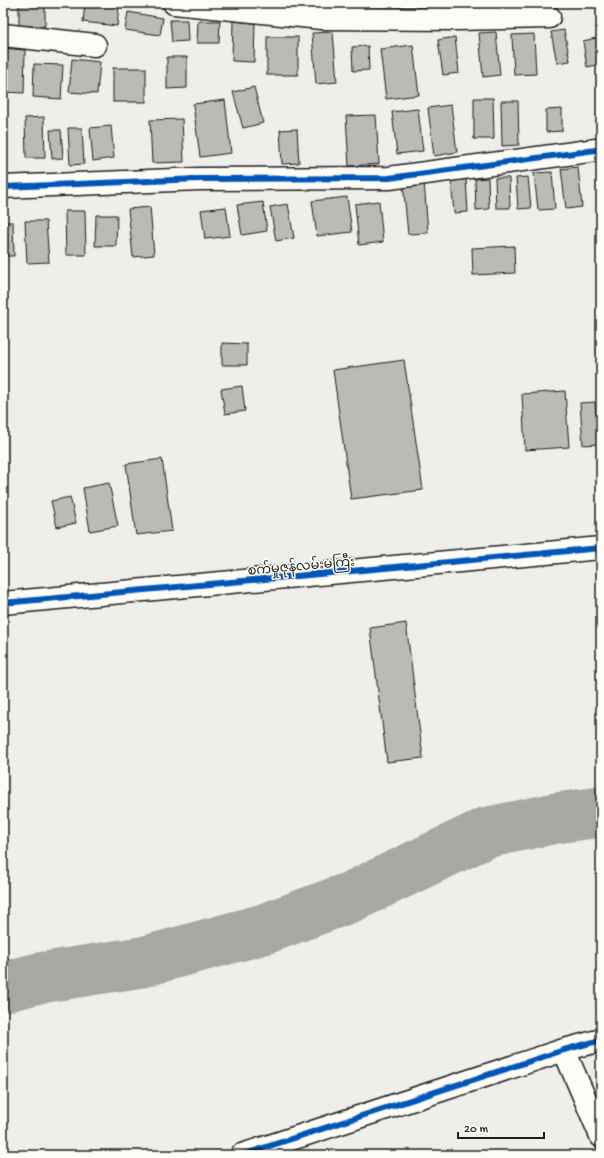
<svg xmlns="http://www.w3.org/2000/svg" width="604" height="1158" viewBox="0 0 604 1158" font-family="'Gochi Hand','Noto Sans Myanmar',sans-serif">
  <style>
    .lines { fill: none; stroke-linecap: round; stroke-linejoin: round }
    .river { stroke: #a8a7a3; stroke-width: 51 }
    .building { fill: #bbbab6; stroke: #1c1c1c }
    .street-casing { stroke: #1c1c1c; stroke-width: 25 }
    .street { stroke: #fdfcf7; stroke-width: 22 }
    .cycleway-casing { stroke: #fdfcf7; stroke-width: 8 }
    .cycleway { stroke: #0057b8; stroke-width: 6 }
    .labels { text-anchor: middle; stroke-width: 3; stroke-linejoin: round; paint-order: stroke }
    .street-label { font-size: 13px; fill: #1c1c1c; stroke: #fdfcf7 }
  </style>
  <rect width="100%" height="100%" fill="#f0eeea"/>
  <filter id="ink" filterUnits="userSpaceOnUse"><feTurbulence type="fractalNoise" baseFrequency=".025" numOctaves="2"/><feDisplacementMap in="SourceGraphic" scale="8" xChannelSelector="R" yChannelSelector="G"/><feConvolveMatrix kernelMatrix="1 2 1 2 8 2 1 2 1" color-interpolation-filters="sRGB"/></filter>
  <g filter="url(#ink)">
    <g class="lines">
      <path class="river" d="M3 987 39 978 142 962 264 929 351 897 485 833 556 818 601 812"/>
    </g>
    <g class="building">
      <rect x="19" y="3" width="26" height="23"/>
      <path d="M85 3 119 6 117 26 83 22Z"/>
      <path d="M290 3H312L313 9 290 10Z"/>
      <path d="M323 3H342V6L324 8Z"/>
      <path d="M128 12 163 18 160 35 125 30Z"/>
      <path d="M170 20H187L188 41 172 42Z"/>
      <path d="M198 21H220L219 43H197Z"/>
      <path d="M233 21 255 23 254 62 232 61Z"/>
      <path d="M564 30 570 61 557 63 551 32Z"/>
      <path d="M333 32 337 82 316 84 312 33Z"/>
      <path d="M496 32 500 75 483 77 479 33Z"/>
      <path d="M534 34 536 74 514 75 512 35Z"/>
      <rect x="267" y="37" width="31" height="38"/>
      <path d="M455 37 459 73 443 75 438 40Z"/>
      <path d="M596 38 601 64 587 67 583 41Z"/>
      <path d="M413 45 419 95 386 99 380 49Z"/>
      <path d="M368 46 369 70 353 71 352 47Z"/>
      <path d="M3 48 25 50 24 93 3 92Z"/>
      <path d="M167 57H187V88L167 89Z"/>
      <path d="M72 59 100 62 97 94 69 92Z"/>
      <path d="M34 64 63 65 61 99 33 97Z"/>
      <rect x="113" y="68" width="33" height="34"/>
      <path d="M254 87 263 123 243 128 233 92Z"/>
      <path d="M474 98H493L494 139H474Z"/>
      <path d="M225 100 231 153 200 157 193 104Z"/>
      <path d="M501 101H518L519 145 502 146Z"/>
      <path d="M451 105 457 152 434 156 428 108Z"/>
      <path d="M418 109 423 151 397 154 392 112Z"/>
      <path d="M562 109V131L546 132V110Z"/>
      <path d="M376 115 379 164 349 166 346 116Z"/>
      <path d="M44 117 45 158H26L25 118Z"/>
      <path d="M182 119 184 162 152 163 150 120Z"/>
      <path d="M3 126 7 159H3Z"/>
      <path d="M111 126 114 158 93 161 90 128Z"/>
      <path d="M68 128H82L84 164 70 165Z"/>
      <path d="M297 129 299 163 282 164 280 130Z"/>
      <path d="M50 130H61L63 158 52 159Z"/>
      <path d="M578 167 582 207 566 209 561 169Z"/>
      <path d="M552 172 555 209 538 210 534 173Z"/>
      <path d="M528 177 531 208 518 209 516 178Z"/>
      <path d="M488 178 489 209 476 210 475 179Z"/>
      <path d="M495 178H509L510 208H496Z"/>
      <path d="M466 179 468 212 454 213 451 180Z"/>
      <path d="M424 181 428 233 408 234 403 183Z"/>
      <path d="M347 197 352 232 317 236 312 201Z"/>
      <path d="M379 201 383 242 359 245 355 204Z"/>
      <path d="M263 202 267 231 242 235 237 205Z"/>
      <path d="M288 204 294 238 276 241 270 207Z"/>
      <path d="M150 207 154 255 133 257 128 209Z"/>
      <path d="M226 207 230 236 205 239 201 210Z"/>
      <path d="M65 211H85L86 255H66Z"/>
      <path d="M96 215H117L116 246H95Z"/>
      <path d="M25 221H46L49 262 27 263Z"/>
      <path d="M3 222H13L14 256H3Z"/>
      <path d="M514 246 515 273 473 275 472 248Z"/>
      <path d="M222 343 247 344V365H222Z"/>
      <path d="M597 348H601V375Z"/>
      <path d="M404 360 423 490 351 499 333 370Z"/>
      <path d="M242 386 245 411 225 414 221 389Z"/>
      <path d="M565 391 569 447 525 450 522 394Z"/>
      <path d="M595 402 599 444 583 445 580 403Z"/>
      <path d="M162 459 172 531 136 535 126 464Z"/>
      <path d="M109 483 118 526 90 531 83 488Z"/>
      <path d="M70 497 76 523 57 527 51 501Z"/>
      <path d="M406 623 423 758 387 762 370 628Z"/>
    </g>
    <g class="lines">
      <g class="street-casing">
        <g id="street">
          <path d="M174 3 321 18 455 19 549 17"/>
          <path d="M3 35 95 45"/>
          <path d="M3 187 199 179 389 178 596 150"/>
          <path d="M3 603 601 548"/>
          <path d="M564 1050 601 1136"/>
          <path d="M242 1155 564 1050 601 1040"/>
        </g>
      </g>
      <use href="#street" class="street"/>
      <g class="cycleway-casing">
        <g id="cycleway">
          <path d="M3 187 199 179 389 178 596 150"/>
          <path d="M3 603 601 548"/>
          <path d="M242 1155 564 1050 601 1040"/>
        </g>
      </g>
      <use href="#cycleway" class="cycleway"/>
    </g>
  </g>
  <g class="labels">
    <g class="street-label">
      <text transform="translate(301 565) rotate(-5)" y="5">စက်မှုဇုန်လမ်းမကြီး</text>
    </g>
  </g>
  <rect width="604" height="1158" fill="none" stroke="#fdfcf7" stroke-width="16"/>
  <rect x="8" y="8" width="588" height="1142" fill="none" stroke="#1c1c1c" stroke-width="1.5" filter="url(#ink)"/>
  <path d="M458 1132v6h86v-6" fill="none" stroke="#1c1c1c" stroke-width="2"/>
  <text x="464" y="1132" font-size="12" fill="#1c1c1c" stroke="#fdfcf7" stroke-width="3" paint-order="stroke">20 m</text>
</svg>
